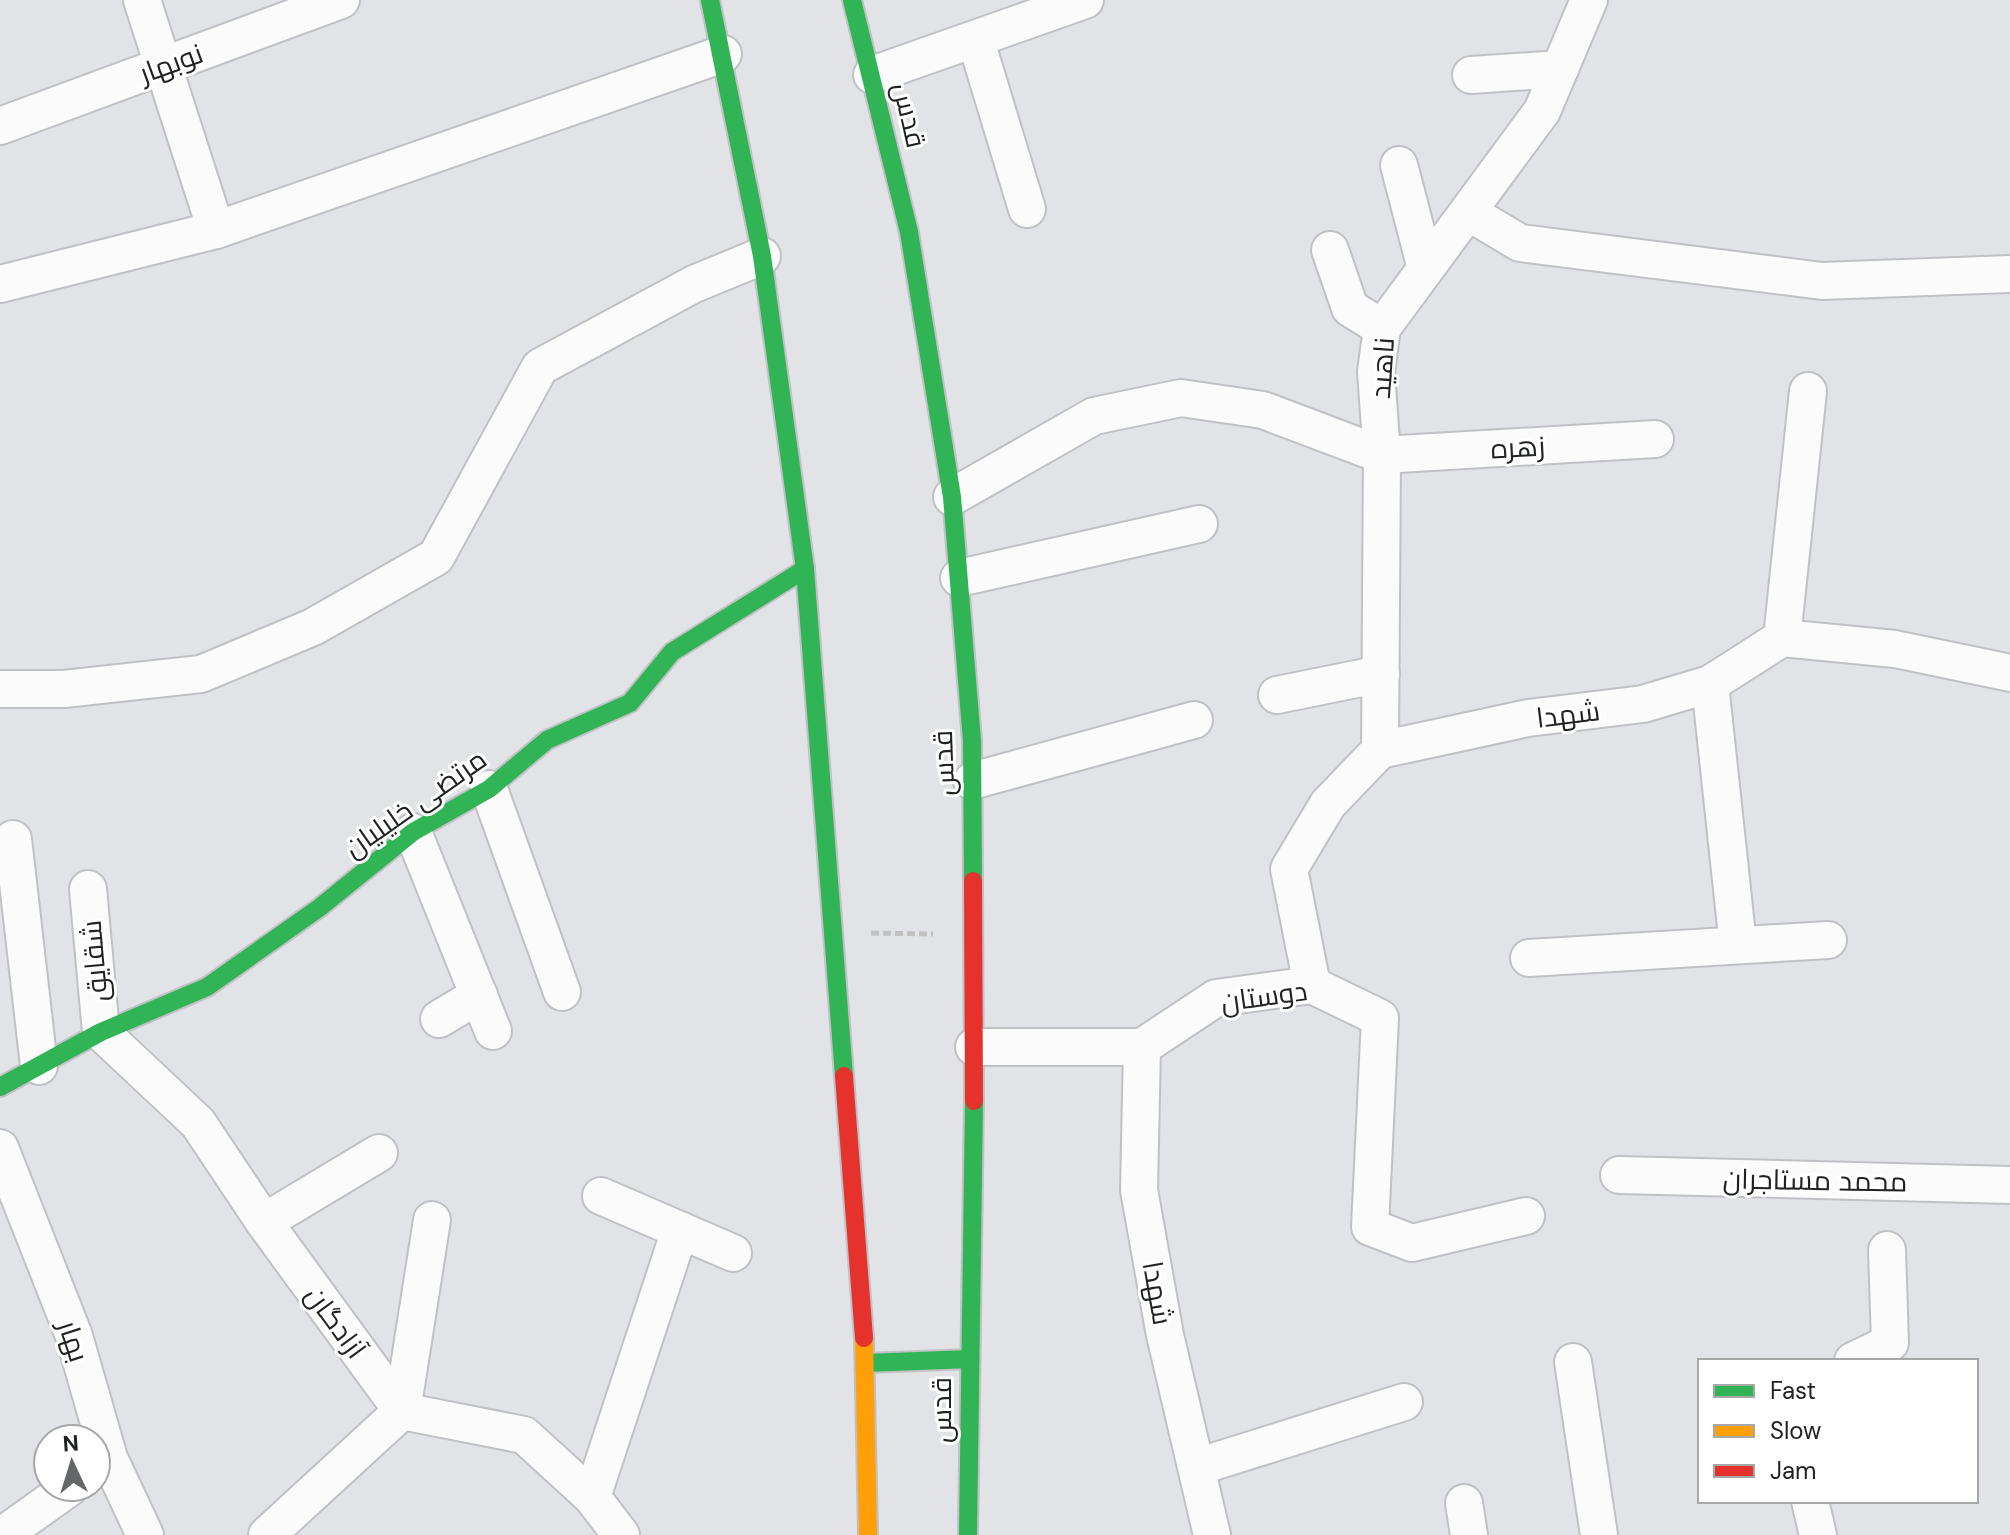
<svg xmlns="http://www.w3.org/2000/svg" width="2010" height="1535" viewBox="0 0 2010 1535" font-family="'DM Sans',Cairo,sans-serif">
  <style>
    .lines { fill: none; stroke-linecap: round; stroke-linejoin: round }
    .street-casing { stroke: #c0c1c4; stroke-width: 40 }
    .fast-casing { stroke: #c0c1c4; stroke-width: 22 }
    .slow-casing { stroke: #c0c1c4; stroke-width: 22 }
    .jam-casing { stroke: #c0c1c4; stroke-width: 22 }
    .path { stroke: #c1c1c2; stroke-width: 5; stroke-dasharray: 8 4; stroke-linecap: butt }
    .street { stroke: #fbfbfb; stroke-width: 36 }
    .fast { stroke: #30b455; stroke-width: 18 }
    .slow { stroke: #ff9f0a; stroke-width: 18 }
    .jam { stroke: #e5322d; stroke-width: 18 }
    .labels { text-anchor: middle; stroke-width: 6; stroke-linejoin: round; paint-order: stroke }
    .street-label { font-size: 28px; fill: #212224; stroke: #fff }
  </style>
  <rect width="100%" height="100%" fill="#e2e3e7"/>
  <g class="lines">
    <g class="street-casing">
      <g id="street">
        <path d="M142 0 216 230"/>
        <path d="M976 41 1027 209"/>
        <path d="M872 75 1085 0"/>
        <path d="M1471 75 1560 69"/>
        <path d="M0 126 341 0"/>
        <path d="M1399 165 1425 265"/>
        <path d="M1468 212 1520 243 1822 281 2010 274"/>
        <path d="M1330 250 1350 308 1382 328"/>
        <path d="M0 284 216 230 723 54"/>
        <path d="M952 497 1094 416 1181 398 1263 410 1382 455 1655 439"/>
        <path d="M959 578 1199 524"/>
        <path d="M1782 638 1808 391"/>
        <path d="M1710 684 1738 945"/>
        <path d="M0 689H64L201 674 313 627 436 557 540 367 694 284 762 256"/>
        <path d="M1277 695 1381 674"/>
        <path d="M1380 750 1382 455 1376 372 1382 328 1542 111 1589 0"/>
        <path d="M972 781 1194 720"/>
        <path d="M489 789 562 992"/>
        <path d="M413 832 493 1031"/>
        <path d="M13 839 39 1066"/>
        <path d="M88 889 101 1032 198 1123 264 1222 402 1411 524 1435 592 1497 621 1535"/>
        <path d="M1529 958 1828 940"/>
        <path d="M1312 985 1289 869 1328 804 1380 750 1528 718 1643 704 1710 684 1782 638 1895 649 2010 673"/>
        <path d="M439 1019 479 995"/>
        <path d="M974 1047H1142L1216 998 1312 985 1380 1018 1370 1227 1412 1243 1526 1216"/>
        <path d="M1142 1047 1139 1190 1165 1335 1212 1535"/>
        <path d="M0 1148 74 1336 109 1458 145 1535"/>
        <path d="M1619 1175 2010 1185"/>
        <path d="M601 1196 733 1253"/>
        <path d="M264 1222 379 1153"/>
        <path d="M1853 1361 1890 1343 1887 1250"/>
        <path d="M1573 1362 1599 1535"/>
        <path d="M1197 1467 1404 1402"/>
        <path d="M592 1497 680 1230"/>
        <path d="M1810 1501 1818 1535"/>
        <path d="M1464 1503 1469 1535"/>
        <path d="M3 1535 70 1487"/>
        <path d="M267 1535 402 1411 432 1220"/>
      </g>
    </g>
    <g class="fast-casing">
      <g id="fast">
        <path d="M710 0 762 256 805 569 844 1076"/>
        <path d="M852 0 909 232 952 497 972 741 973 881"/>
        <path d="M0 1087 101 1032 207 987 319 908 413 832 489 789 547 740 630 703 672 652 805 569"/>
        <path d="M866 1363 970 1359"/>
        <path d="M968 1535 974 1101"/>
      </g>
    </g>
    <g class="slow-casing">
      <path id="slow" d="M864 1338 868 1535"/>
    </g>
    <g class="jam-casing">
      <g id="jam">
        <path d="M973 881 974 1101"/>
        <path d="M844 1076 864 1338"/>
      </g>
    </g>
    <path class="path" d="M871 933 933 934"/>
    <use href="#street" class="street"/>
    <use href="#fast" class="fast"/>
    <use href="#slow" class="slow"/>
    <use href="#jam" class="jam"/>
  </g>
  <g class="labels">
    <g class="street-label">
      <text transform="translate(171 63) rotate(-20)" y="10">نوبهار</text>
      <text transform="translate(910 115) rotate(77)" y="10">قدس</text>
      <text transform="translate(1382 368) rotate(-86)" y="10">ناهید</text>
      <text transform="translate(1518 447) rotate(-3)" y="10">زهره</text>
      <text transform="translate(1568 714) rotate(-7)" y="10">شهدا</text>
      <text transform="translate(943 763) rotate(-92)" y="10">قدس</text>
      <text transform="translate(415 803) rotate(-35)" y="10">مرتضی خلیلیان</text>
      <text transform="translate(94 961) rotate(-95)" y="10">شقایق</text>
      <text transform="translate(1264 996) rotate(-8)" y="10">دوستان</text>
      <text transform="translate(1815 1180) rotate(1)" y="10">محمد مستاجران</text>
      <text transform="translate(1158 1293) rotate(80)" y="10">شهدا</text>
      <text transform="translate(336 1322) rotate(54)" y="10">آزادگان</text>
      <text transform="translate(74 1341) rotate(72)" y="10">بهار</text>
      <text transform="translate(941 1410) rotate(-90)" y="10">قدس</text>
    </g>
  </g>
  <rect x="1698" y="1359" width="280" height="144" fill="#ffffff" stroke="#a6a7a7" stroke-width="2"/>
  <rect x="1714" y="1385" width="40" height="12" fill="#30b455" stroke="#a6a7a7" stroke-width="2"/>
  <text x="1770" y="1399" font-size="24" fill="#212224">Fast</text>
  <rect x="1714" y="1425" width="40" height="12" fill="#ff9f0a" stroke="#a6a7a7" stroke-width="2"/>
  <text x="1770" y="1439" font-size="24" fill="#212224">Slow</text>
  <rect x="1714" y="1465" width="40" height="12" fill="#e5322d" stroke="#a6a7a7" stroke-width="2"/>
  <text x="1770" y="1479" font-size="24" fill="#212224">Jam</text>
  <g transform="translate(72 1463) rotate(356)"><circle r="38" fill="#ffffff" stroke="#a6a7a7" stroke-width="2"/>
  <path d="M0-6L14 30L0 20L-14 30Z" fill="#656668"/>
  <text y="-12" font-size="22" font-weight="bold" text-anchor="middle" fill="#212224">N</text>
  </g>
</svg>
